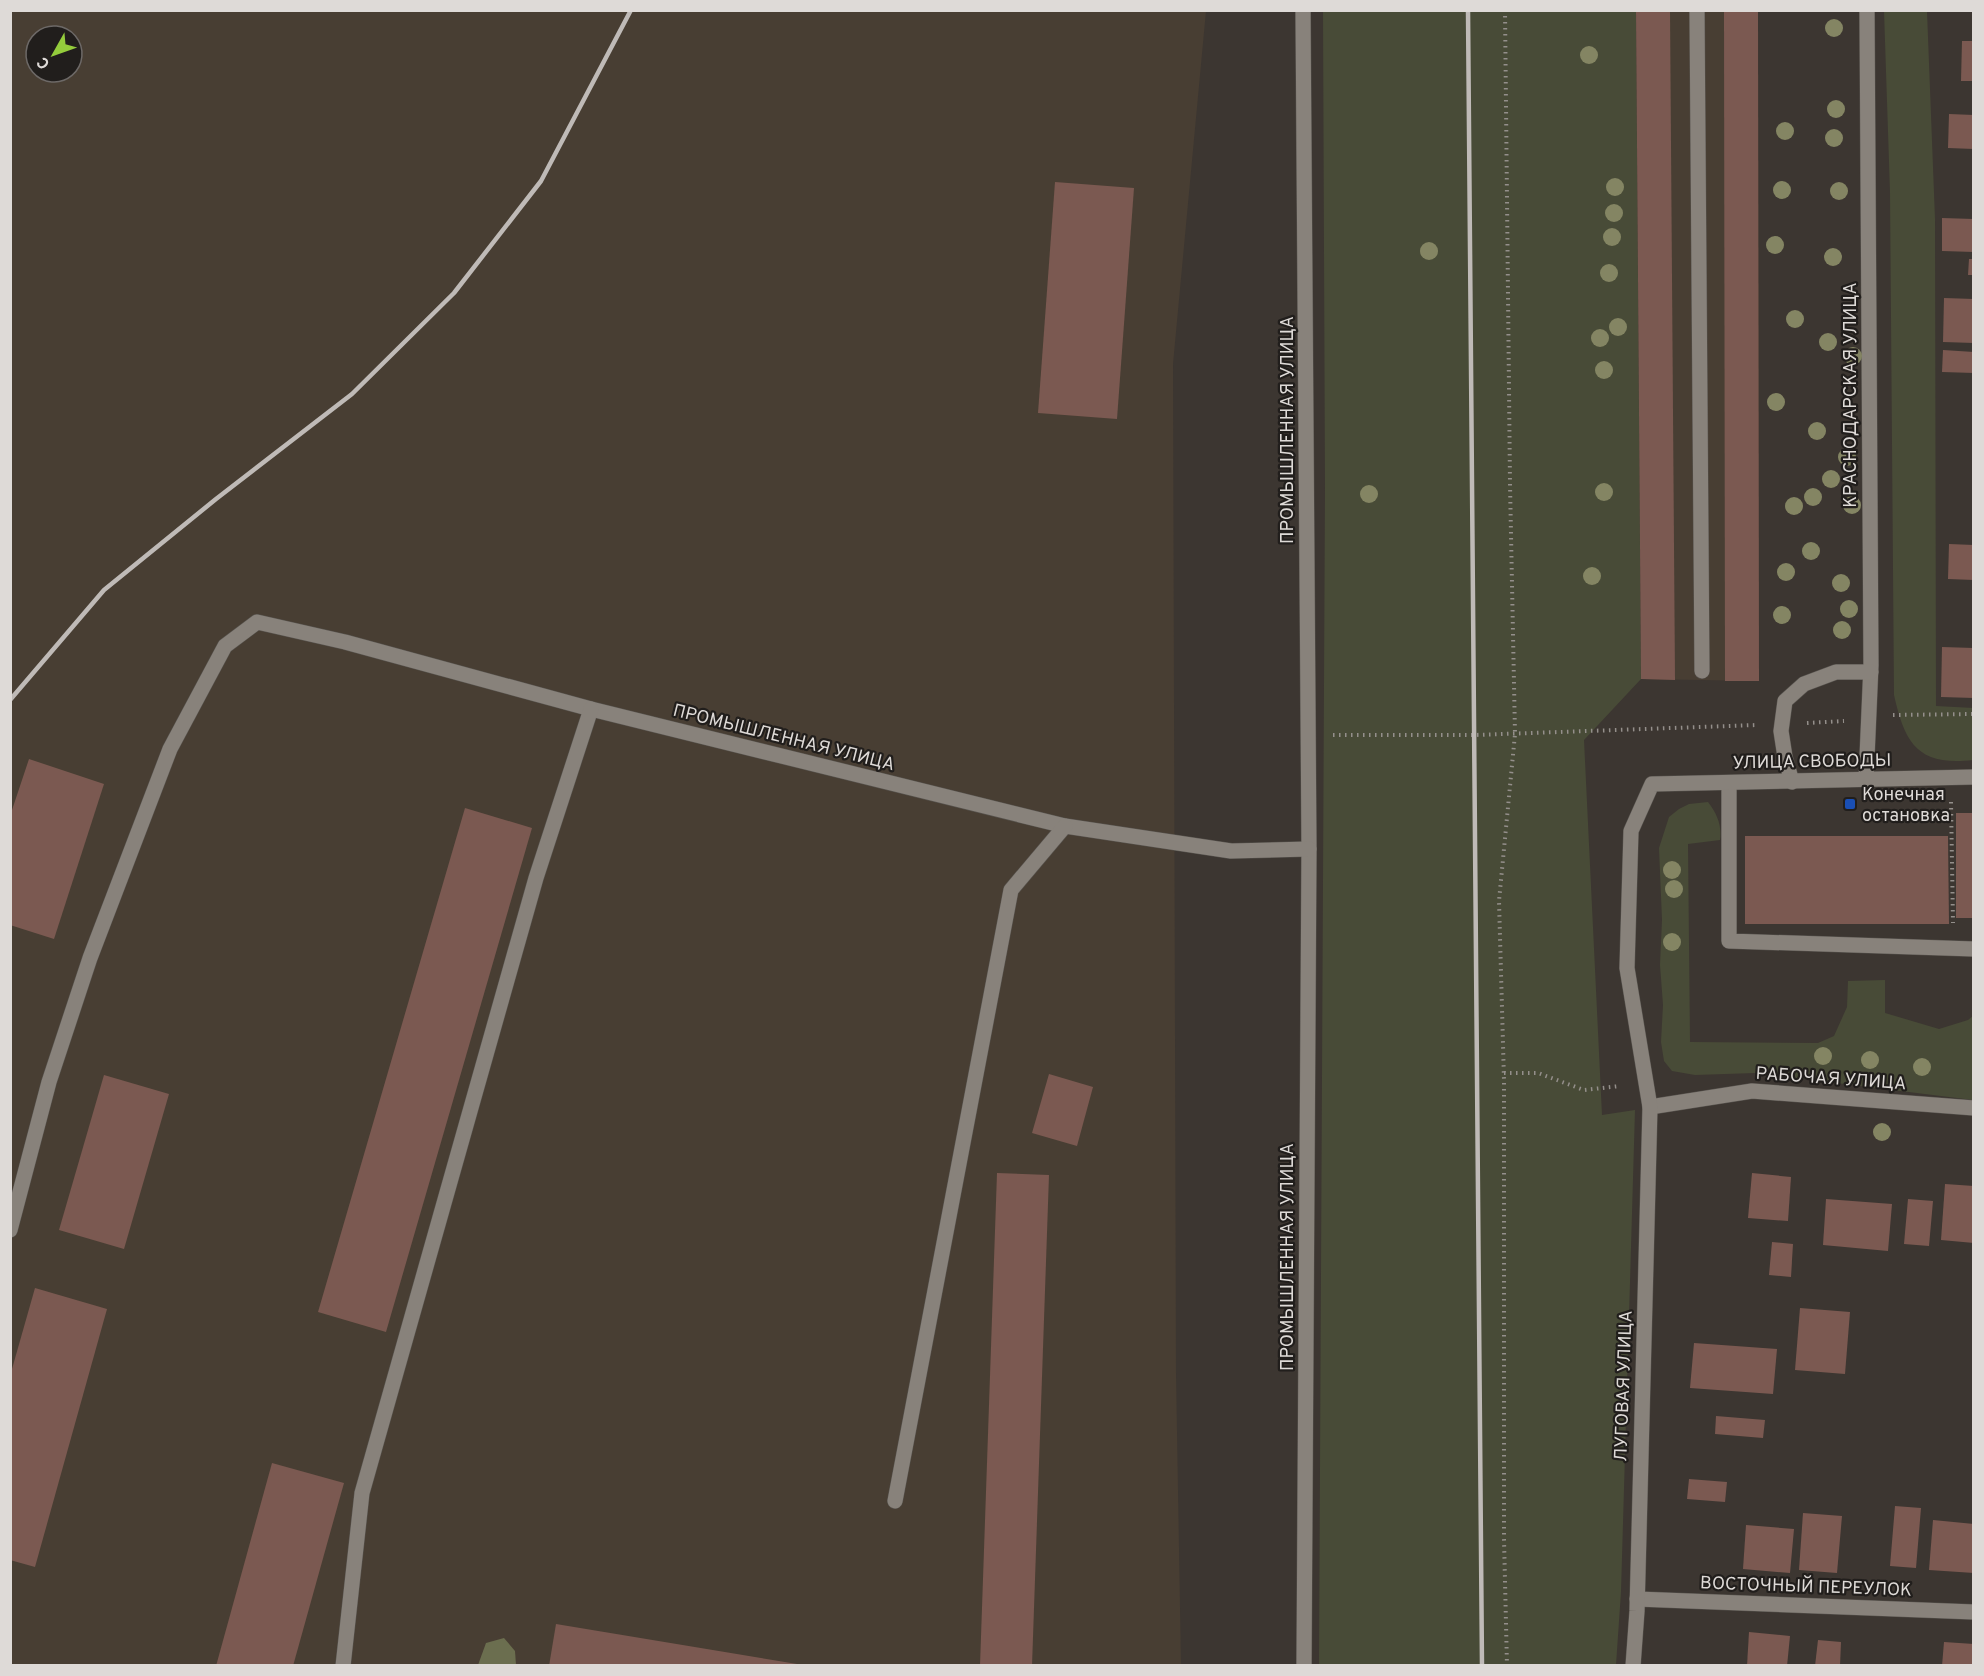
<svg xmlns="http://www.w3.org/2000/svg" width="1984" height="1676" viewBox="0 0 1984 1676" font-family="Overpass,sans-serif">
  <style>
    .built { fill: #483e33; fill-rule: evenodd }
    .green { fill: #484b37 }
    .forest { fill: #6b6e4f }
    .building { fill: #7b5951 }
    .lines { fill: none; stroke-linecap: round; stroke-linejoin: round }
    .minor-casing { stroke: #57534e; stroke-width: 16 }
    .path { stroke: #948f8b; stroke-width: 4; stroke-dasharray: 1.5 4.5; stroke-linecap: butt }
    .minor { stroke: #88827b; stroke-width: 15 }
    .rail { stroke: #bfbab7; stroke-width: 4.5 }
    .tree { fill: #848563 }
    .transit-dot { fill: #1a4fb4; stroke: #211e1c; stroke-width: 2 }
    .labels { text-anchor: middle; stroke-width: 4.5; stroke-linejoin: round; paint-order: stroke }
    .street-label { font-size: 18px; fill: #dedad7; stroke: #211e1c }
    .poi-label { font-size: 18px; fill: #dedad7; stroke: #211e1c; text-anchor: start }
  </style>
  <rect width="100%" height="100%" fill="#3c3631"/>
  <g class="built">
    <path d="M11 11H1206L1173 364 1176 1373 1181 1665 11 1666ZM36 36H72V72H36Z"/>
    <path d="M1636 11H1758L1759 681 1641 679Z"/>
  </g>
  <g class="green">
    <path d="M1323 11H1636L1641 679 1584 740 1602 1115 1635 1110 1621 1592 1616 1665H1319L1325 489Z"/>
    <path d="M1884 11H1927L1935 219 1936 706 1974 708 1973 760C1919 766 1905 745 1894 695L1890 192Z"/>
    <path d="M1708 802C1717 814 1722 825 1720 840L1688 844 1690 1042 1818 1043 1834 1036 1847 1007 1848 981 1885 980V1013L1939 1029 1968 1020 1973 1016V1100L1755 1073 1695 1075 1672 1071 1664 1061 1661 1042 1663 1005 1660 965 1662 920 1659 848 1669 817 1679 809 1689 804Z"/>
  </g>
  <path class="forest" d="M504 1638 515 1651 516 1665H478L486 1643Z"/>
  <g class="building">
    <path d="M1636 10H1670L1675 680 1641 679Z"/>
    <path d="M1724 10H1758L1759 681H1725Z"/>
    <path d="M1962 41H1974V81H1961Z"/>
    <path d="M1949 114 1974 115V149L1948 148Z"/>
    <path d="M1055 182 1134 188 1117 419 1038 413Z"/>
    <path d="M1942 218 1974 219V252L1942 251Z"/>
    <path d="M1969 259H1974V275H1968Z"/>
    <path d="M1944 298 1974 299V343L1943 342Z"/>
    <path d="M1943 350 1974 352V373L1942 372Z"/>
    <path d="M1949 544 1974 545V580L1948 579Z"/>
    <path d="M1942 647 1974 648V698L1941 697Z"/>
    <path d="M29 759 104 784 54 939 10 925V816Z"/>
    <path d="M465 808 532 828 386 1332 318 1312Z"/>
    <rect x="1956" y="813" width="18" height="105"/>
    <path d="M1745 836H1948L1949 924H1745Z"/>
    <path d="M1049 1074 1093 1087 1077 1146 1032 1133Z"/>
    <path d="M104 1075 169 1094 124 1249 59 1230Z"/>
    <path d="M997 1173 1049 1175 1032 1666H980Z"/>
    <path d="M1752 1173 1791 1177 1788 1221 1748 1218Z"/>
    <path d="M1945 1184 1974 1186V1243L1941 1240Z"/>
    <path d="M1826 1199 1892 1204 1888 1251 1823 1245Z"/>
    <path d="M1908 1199 1933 1201 1929 1246 1904 1244Z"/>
    <path d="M1772 1242 1793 1244 1791 1277 1769 1275Z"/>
    <path d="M35 1288 107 1309 35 1567 10 1560V1376Z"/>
    <path d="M1800 1308 1850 1312 1845 1374 1795 1370Z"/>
    <path d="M1694 1343 1777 1349 1773 1394 1690 1388Z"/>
    <path d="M1716 1416 1765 1420 1763 1438 1715 1434Z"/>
    <path d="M272 1463 344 1483 293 1666H216Z"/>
    <path d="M1689 1479 1727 1482 1725 1502 1687 1499Z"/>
    <path d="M1895 1506 1921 1508 1916 1568 1890 1566Z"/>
    <path d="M1803 1513 1842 1516 1837 1573 1799 1570Z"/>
    <path d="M1933 1520 1974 1524V1573L1929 1570Z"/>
    <path d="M1746 1525 1794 1529 1790 1573 1743 1569Z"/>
    <path d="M556 1624 797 1664V1666H549Z"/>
    <path d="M1749 1632 1790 1636 1787 1666H1747Z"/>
    <path d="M1818 1640 1841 1642 1840 1666H1815Z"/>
    <path d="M1944 1642 1974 1644V1666H1942Z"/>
  </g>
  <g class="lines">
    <g class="minor-casing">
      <g id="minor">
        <path d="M1303 10 1309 849 1304 1666"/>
        <path d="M1697 10 1702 671"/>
        <path d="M1866 780 1871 665 1867 10"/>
        <path d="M1792 782 1785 757 1781 731 1785 701 1804 684 1836 672H1871"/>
        <path d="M1729 783V941L1974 949"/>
        <path d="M1650 1107 1752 1091 1974 1108"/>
        <path d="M10 1230 49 1082 90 958 170 749 225 646 257 622 345 642 591 709 1065 826 1231 851 1309 849"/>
        <path d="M895 1501 1011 890 1065 826"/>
        <path d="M1637 1599 1974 1612"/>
        <path d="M343 1666 362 1493 536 878 591 709"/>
        <path d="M1633 1666 1637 1611 1650 1107 1627 968 1631 831 1652 784 1974 777"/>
      </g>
    </g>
    <g class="path">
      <path d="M1505 10 1510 484 1515 734 1499 901 1504 1080V1539L1507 1666"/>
      <path d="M1893 715 1974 714"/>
      <path d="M1807 723 1844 721"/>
      <path d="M1333 735H1474L1757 725"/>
      <path d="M1951 802 1953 923"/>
      <path d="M1504 1073H1538L1584 1090 1620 1086"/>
    </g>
    <use href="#minor" class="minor"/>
    <g class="rail">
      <path d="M1468 10 1482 1666"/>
      <path d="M10 700 104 590 216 499 352 394 454 293 541 181 631 10"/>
    </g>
  </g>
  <g class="tree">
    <circle cx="1834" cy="28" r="9"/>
    <circle cx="1589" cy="55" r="9"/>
    <circle cx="1836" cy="109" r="9"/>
    <circle cx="1785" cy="131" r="9"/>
    <circle cx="1834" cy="138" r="9"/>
    <circle cx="1615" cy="187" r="9"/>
    <circle cx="1782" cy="190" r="9"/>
    <circle cx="1839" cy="191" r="9"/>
    <circle cx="1614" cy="213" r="9"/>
    <circle cx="1612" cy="237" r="9"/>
    <circle cx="1775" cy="245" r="9"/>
    <circle cx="1429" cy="251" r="9"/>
    <circle cx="1833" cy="257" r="9"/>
    <circle cx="1609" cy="273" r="9"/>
    <circle cx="1795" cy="319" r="9"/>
    <circle cx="1618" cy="327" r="9"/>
    <circle cx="1600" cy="338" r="9"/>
    <circle cx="1828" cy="342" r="9"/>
    <circle cx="1853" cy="356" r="9"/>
    <circle cx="1604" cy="370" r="9"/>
    <circle cx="1776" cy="402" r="9"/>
    <circle cx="1817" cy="431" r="9"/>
    <circle cx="1847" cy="457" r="9"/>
    <circle cx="1831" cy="479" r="9"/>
    <circle cx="1604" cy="492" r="9"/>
    <circle cx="1369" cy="494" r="9"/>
    <circle cx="1813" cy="497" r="9"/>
    <circle cx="1852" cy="505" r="9"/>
    <circle cx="1794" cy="506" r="9"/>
    <circle cx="1811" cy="551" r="9"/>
    <circle cx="1786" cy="572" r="9"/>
    <circle cx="1592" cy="576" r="9"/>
    <circle cx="1841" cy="583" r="9"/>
    <circle cx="1849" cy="609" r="9"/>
    <circle cx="1782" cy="615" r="9"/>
    <circle cx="1842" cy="630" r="9"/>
    <circle cx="1672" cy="870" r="9"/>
    <circle cx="1674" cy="889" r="9"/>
    <circle cx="1672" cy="942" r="9"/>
    <circle cx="1823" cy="1056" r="9"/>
    <circle cx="1870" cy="1060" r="9"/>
    <circle cx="1922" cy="1067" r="9"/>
    <circle cx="1882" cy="1132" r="9"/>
  </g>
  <rect class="transit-dot" x="1844" y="798" width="12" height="12" rx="3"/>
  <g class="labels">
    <g class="street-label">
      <text transform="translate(1850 395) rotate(-90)" y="6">КРАСНОДАРСКАЯ УЛИЦА</text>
      <text transform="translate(1287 430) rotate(-90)" y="6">ПРОМЫШЛЕННАЯ УЛИЦА</text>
      <text transform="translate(784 737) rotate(14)" y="6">ПРОМЫШЛЕННАЯ УЛИЦА</text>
      <text transform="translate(1812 761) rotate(-1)" y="6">УЛИЦА СВОБОДЫ</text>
      <text transform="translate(1831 1078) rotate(4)" y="6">РАБОЧАЯ УЛИЦА</text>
      <text transform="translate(1287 1257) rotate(-90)" y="6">ПРОМЫШЛЕННАЯ УЛИЦА</text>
      <text transform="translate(1623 1386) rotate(-88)" y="6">ЛУГОВАЯ УЛИЦА</text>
      <text transform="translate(1806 1586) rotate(2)" y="6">ВОСТОЧНЫЙ ПЕРЕУЛОК</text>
    </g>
    <g class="poi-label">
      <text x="1862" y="800">Конечная<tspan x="1862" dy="21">остановка</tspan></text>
    </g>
  </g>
  <rect width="1984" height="1676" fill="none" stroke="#dedad7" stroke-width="24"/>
  <g transform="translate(54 54) rotate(230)"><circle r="28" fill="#211e1c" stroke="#6d6967" stroke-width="1.5"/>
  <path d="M0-4.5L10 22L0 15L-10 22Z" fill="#94cc3c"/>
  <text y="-9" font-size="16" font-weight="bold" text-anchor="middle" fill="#dedad7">С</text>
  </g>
</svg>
